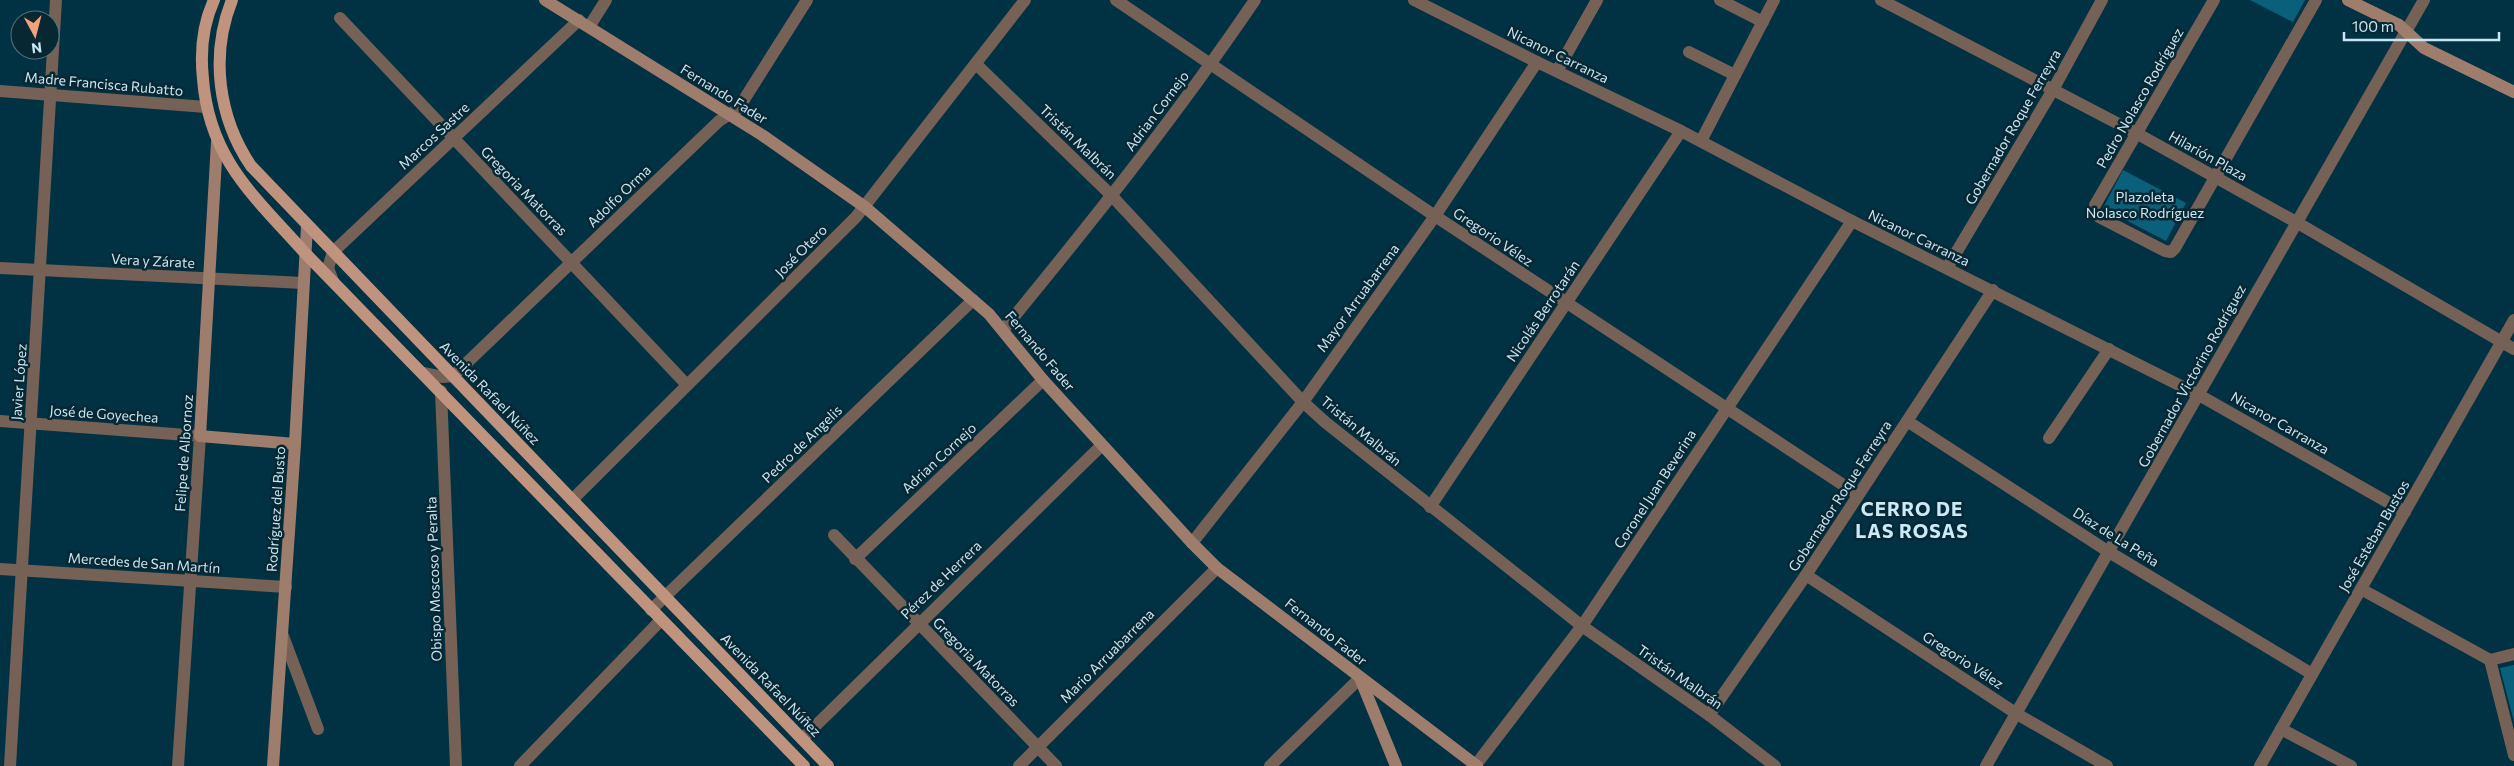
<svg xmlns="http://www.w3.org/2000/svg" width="2514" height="766" viewBox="0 0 2514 766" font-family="Commissioner,sans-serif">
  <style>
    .green { fill: #0a5f7b }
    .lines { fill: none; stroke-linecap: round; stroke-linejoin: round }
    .minor { stroke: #766156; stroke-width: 12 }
    .secondary { stroke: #9f7d6d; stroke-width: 12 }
    .primary { stroke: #bf937e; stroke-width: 12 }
    .labels { text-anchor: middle; stroke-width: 5; stroke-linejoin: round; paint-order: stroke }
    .street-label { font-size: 14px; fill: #c7e5f2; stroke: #072733 }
    .park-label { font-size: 14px; fill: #d1e8f3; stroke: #072733 }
    .district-label { font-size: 19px; font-weight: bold; letter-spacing: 1px; fill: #c7ebfb; stroke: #072733 }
  </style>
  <rect width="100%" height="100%" fill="#003243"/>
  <g class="green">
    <path d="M2250 0H2305L2293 22Z"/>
    <path d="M2123 170 2186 203 2166 241 2103 208Z"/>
    <path d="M2514 665V722L2500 668Z"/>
  </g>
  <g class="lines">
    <g class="minor">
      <path d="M1116 0 1435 216 1857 494"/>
      <path d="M1414 0 1537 62 1681 131 1852 221 2199 395 2405 512"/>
      <path d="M1720 0 1763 22"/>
      <path d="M1881 0 2136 133 2296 222 2514 349"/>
      <path d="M2214 0 2095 205 2094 211 2099 217 2165 251 2171 252 2175 248 2316 0"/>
      <path d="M340 18 687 385"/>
      <path d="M589 27 606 0"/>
      <path d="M1689 52 1735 75"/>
      <path d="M976 64 1112 196 1303 402 1325 422 1582 626 1709 715 1775 766"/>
      <path d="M1557 71 1597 0"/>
      <path d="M0 91 206 107"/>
      <path d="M1701 141 1774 0"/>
      <path d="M0 268 303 283"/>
      <path d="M1947 268 2054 88 2102 0"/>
      <path d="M333 281 328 268 333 252 579 20"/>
      <path d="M1003 330C1091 223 1177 115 1255 0"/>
      <path d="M423 373 443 377 453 376 719 121 738 109 807 0"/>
      <path d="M441 391 456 766"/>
      <path d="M0 421 200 436 178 766"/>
      <path d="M1907 421 2109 552 2312 674"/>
      <path d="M2049 438 2109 349"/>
      <path d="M572 500 856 217 1025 0"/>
      <path d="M1430 507 1681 131"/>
      <path d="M834 535 1056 766"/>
      <path d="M1192 543 1303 402 1435 216 1537 62"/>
      <path d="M855 559 1043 380"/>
      <path d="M0 569 286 587"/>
      <path d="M1806 575 2017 714 2107 766"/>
      <path d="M2361 589 2490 660"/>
      <path d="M651 610 973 300"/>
      <path d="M283 636 318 729"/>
      <path d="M2514 654 2490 660 2514 755"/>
      <path d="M1709 715 1806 575 1993 290"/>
      <path d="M2281 729 2351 766"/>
      <path d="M802 739 1102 445"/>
      <path d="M10 766 56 0"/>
      <path d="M520 766 661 620"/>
      <path d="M1019 766 1217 568"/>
      <path d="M1270 766 1360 678"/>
      <path d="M1475 766 1582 626 1852 221"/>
      <path d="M1986 766 2424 0"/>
      <path d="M2260 766 2514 320"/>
    </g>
    <g class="secondary">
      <path d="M545 0 762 135 865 207 989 314 1043 380 1192 543 1217 568 1477 766"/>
      <path d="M2348 0 2399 25 2424 48 2514 92"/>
      <path d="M217 142 200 436 295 444"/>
      <path d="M1360 678 1396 766"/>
      <path d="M273 766 295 444 307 226"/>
    </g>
    <g class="primary">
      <path d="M214 0C202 26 200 51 203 79 209 159 255 197 305 253L804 766"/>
      <path d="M232 0C210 55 218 117 251 166L828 766"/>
    </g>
  </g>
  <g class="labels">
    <g class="street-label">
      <text transform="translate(1558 55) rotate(26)" y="5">Nicanor Carranza</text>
      <text transform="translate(104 84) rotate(5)" y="5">Madre Francisca Rubatto</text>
      <text transform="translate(724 94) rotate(32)" y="5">Fernando Fader</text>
      <text transform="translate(2140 98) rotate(-60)" y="5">Pedro Nolasco Rodríguez</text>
      <text transform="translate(1157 111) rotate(-53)" y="5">Adrian Cornejo</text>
      <text transform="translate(2013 127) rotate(-60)" y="5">Gobernador Roque Ferreyra</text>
      <text transform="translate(434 136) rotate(-43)" y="5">Marcos Sastre</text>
      <text transform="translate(1078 142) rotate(44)" y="5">Tristán Malbrán</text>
      <text transform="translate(2208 156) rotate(29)" y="5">Hilarión Plaza</text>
      <text transform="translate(524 191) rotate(46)" y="5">Gregoria Matorras</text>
      <text transform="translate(619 196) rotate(-44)" y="5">Adolfo Orma</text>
      <text transform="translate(1493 237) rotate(34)" y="5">Gregorio Vélez</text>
      <text transform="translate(1919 238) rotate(26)" y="5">Nicanor Carranza</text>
      <text transform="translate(801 251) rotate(-45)" y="5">José Otero</text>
      <text transform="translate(153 261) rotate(3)" y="5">Vera y Zárate</text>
      <text transform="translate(1358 298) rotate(-54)" y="5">Mayor Arruabarrena</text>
      <text transform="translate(1543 311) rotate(-56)" y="5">Nicolás Berrotarán</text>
      <text transform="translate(1040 351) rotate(50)" y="5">Fernando Fader</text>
      <text transform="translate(2192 376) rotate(-61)" y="5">Gobernador Victorino Rodríguez</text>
      <text transform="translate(19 382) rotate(-86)" y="5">Javier López</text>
      <text transform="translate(490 393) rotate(46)" y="5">Avenida Rafael Núñez</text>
      <text transform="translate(104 414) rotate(4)" y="5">José de Goyechea</text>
      <text transform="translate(2280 423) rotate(30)" y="5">Nicanor Carranza</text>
      <text transform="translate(1361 431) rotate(40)" y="5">Tristán Malbrán</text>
      <text transform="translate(802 444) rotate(-44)" y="5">Pedro de Angelis</text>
      <text transform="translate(184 453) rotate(-86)" y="5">Felipe de Albornoz</text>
      <text transform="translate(939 458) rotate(-43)" y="5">Adrian Cornejo</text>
      <text transform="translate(1655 489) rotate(-57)" y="5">Coronel Juan Beverina</text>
      <text transform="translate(1840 496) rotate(-57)" y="5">Gobernador Roque Ferreyra</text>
      <text transform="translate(276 509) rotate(-86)" y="5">Rodríguez del Busto</text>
      <text transform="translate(2374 536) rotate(-60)" y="5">José Esteban Bustos</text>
      <text transform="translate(2116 537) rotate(32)" y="5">Díaz de La Peña</text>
      <text transform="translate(144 563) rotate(4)" y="5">Mercedes de San Martín</text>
      <text transform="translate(434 579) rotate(-92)" y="5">Obispo Moscoso y Peralta</text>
      <text transform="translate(941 580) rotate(-44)" y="5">Pérez de Herrera</text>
      <text transform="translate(1326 632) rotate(38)" y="5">Fernando Fader</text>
      <text transform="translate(1107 656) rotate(-45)" y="5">Mario Arruabarrena</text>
      <text transform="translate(1963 660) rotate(33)" y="5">Gregorio Vélez</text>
      <text transform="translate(976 662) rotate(46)" y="5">Gregoria Matorras</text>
      <text transform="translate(1680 677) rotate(35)" y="5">Tristán Malbrán</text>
      <text transform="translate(771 685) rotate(46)" y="5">Avenida Rafael Núñez</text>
    </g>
    <g class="park-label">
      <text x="2145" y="202">Plazoleta<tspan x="2145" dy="16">Nolasco Rodríguez</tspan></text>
    </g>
    <g class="district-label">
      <text x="1912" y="516">CERRO DE<tspan x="1912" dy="22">LAS ROSAS</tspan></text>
    </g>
  </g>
  <g transform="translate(35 35) rotate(173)"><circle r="24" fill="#072733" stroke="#54737f"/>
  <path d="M0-4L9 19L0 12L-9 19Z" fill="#f1a27b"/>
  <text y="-8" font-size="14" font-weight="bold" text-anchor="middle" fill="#c7e5f2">N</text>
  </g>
  <path d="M2344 32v8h155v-8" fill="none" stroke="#c7e5f2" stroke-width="2.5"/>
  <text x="2352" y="32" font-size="15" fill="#c7e5f2" stroke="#072733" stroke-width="4" paint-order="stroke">100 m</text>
</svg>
